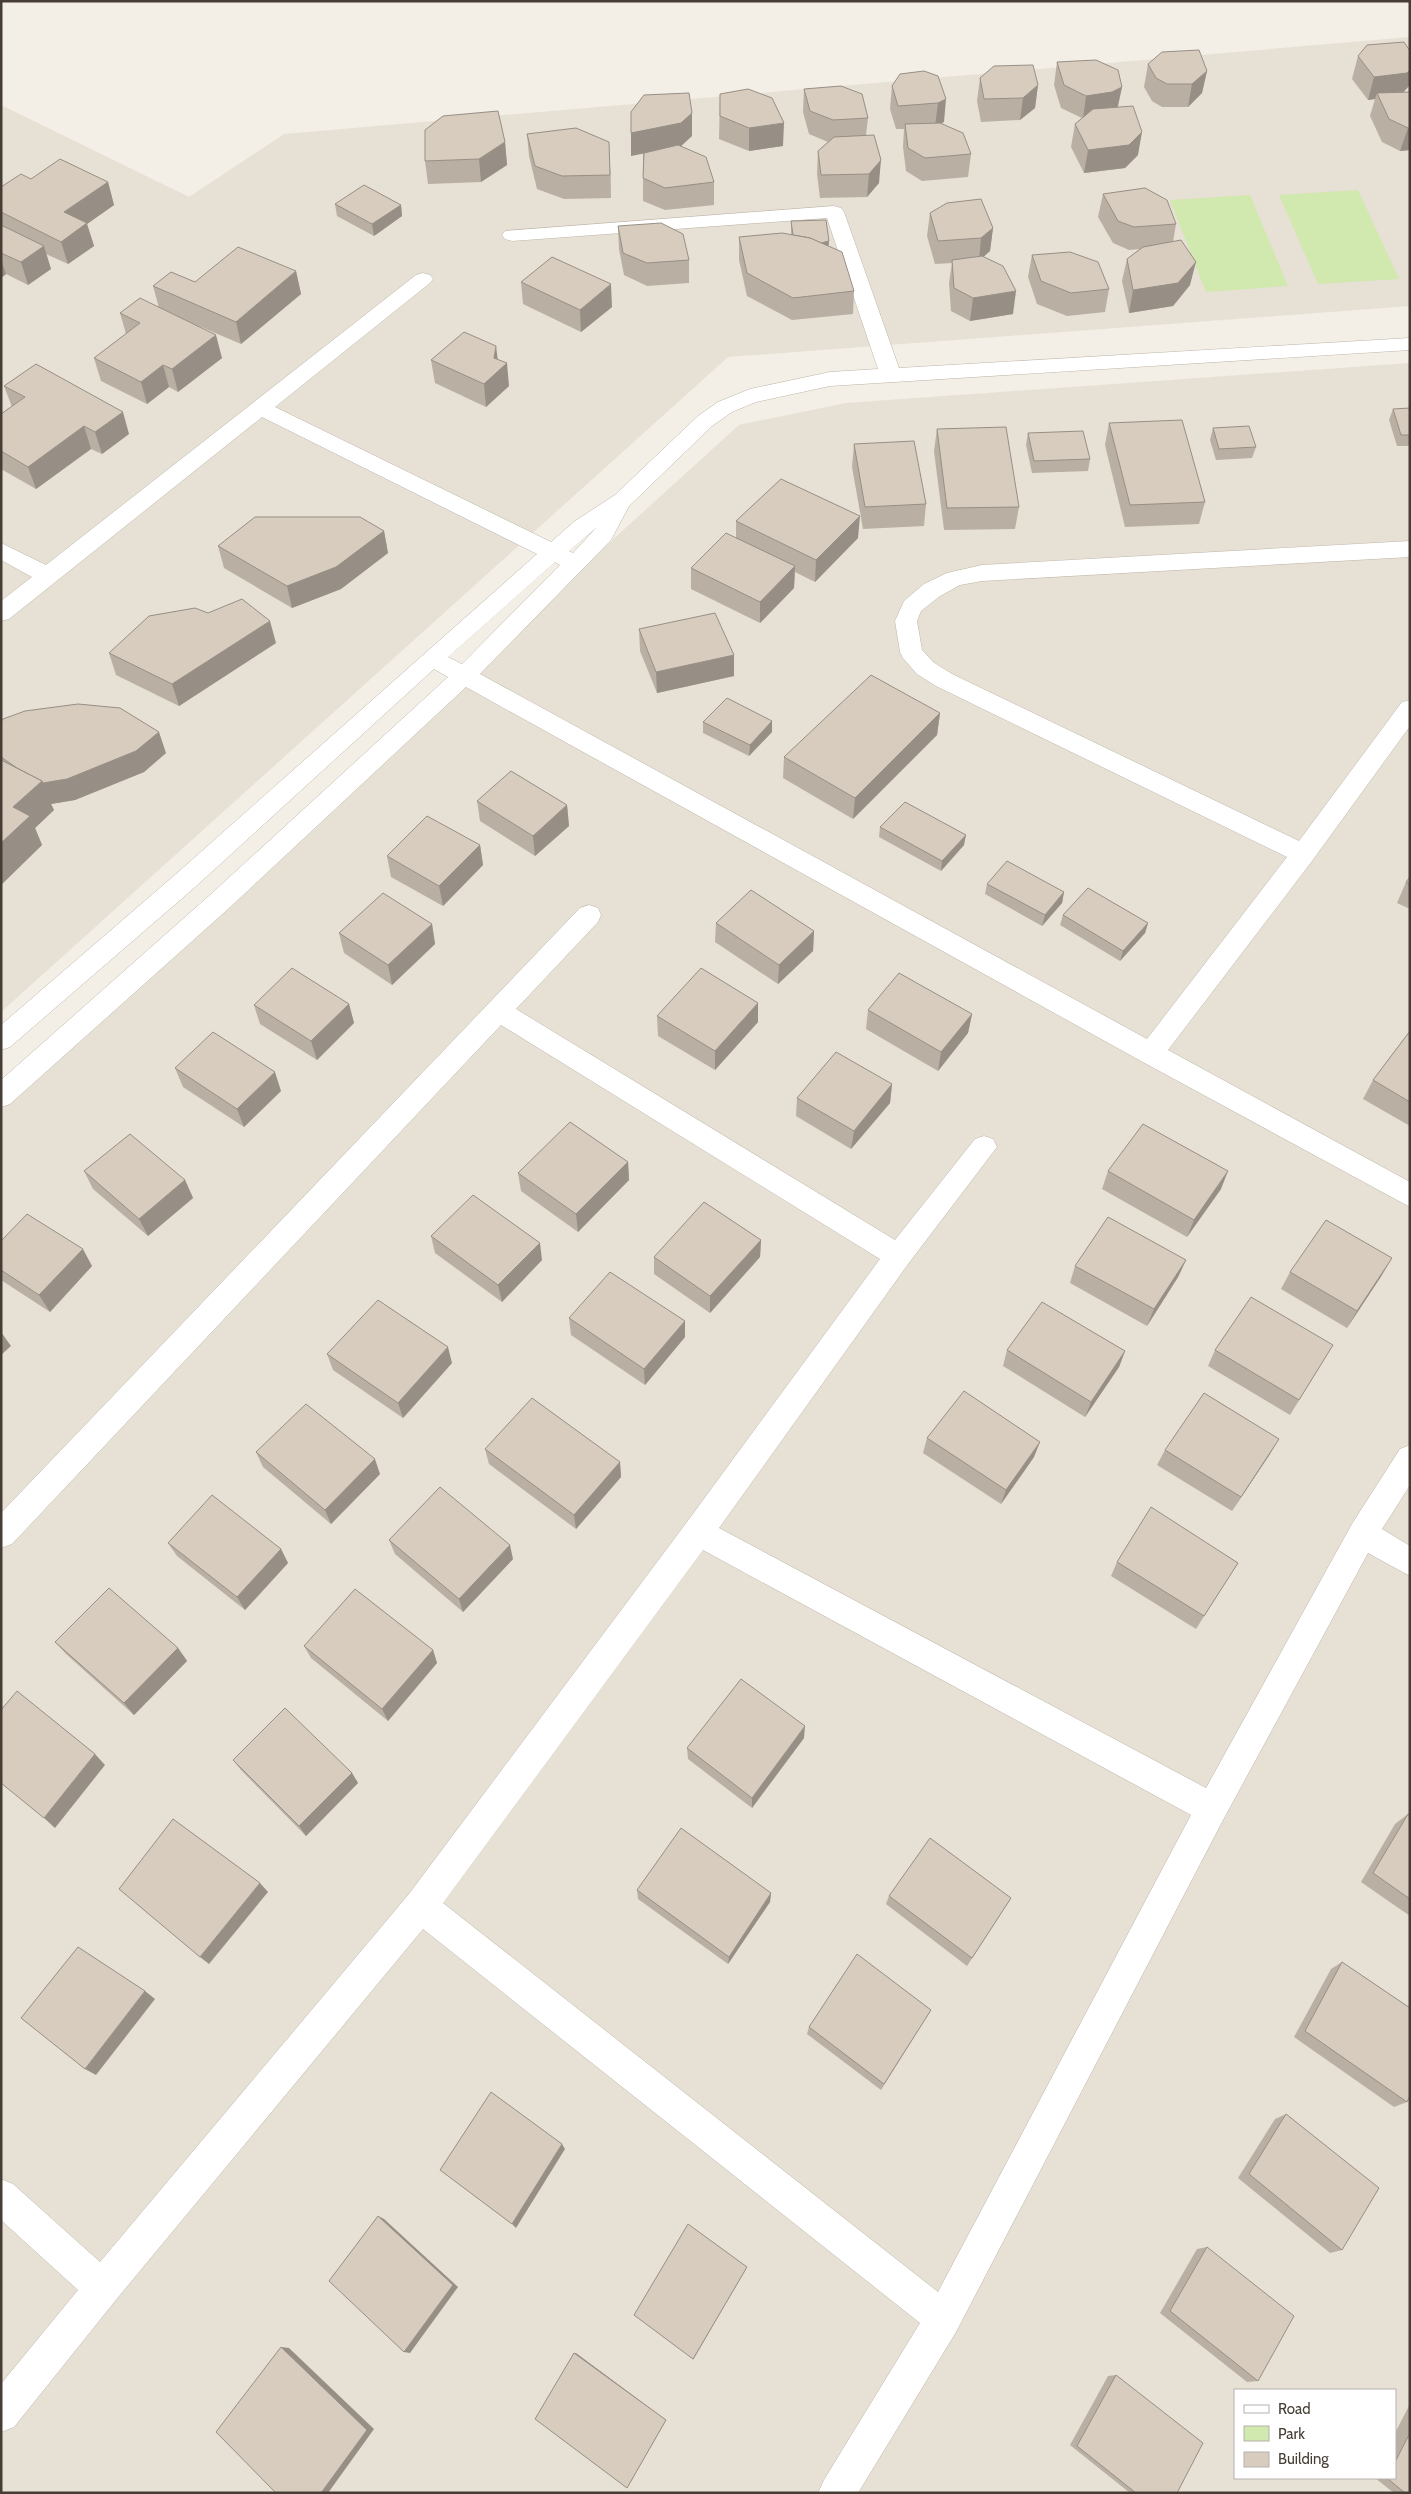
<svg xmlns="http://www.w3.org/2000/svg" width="1411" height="2494" viewBox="0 0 1411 2494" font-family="Cabin,sans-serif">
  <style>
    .residential { fill: #e7e0d4; fill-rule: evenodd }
    .green { fill: #d1e8ae }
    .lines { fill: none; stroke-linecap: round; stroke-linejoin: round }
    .street-casing { stroke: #beb6a9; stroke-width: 1 }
    .street { fill: #fff; fill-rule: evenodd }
    .wall { fill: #baafa3 }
    .shaded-wall { fill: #978f85 }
    .building { fill: #d8ccbe; stroke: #978f85 }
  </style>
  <rect width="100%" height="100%" fill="#f3eee6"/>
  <g class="residential">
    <path d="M1410 37V306L728 357 1 1012V105L189 197 284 134Z"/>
    <path d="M1410 363V2493H1V1095L739 425 846 403ZM1235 2390H1395V2478H1235Z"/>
  </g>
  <g class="green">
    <path d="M1358 190 1399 279 1318 284 1279 195Z"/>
    <path d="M1250 195 1288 286 1206 292 1170 200Z"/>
  </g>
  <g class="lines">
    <g class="street-casing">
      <g id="street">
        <path d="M834 206 841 208 844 212 899 368 1410 338V350L830 386 756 402 732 412 712 426 629 506 611 540 480 674 1147 1039 1287 857 936 686 917 674 903 658 900 652 895 621 904 601 924 584 947 573 982 565 1410 541V557L982 581 960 585 940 596 921 611 917 621 922 650 933 662 952 674 1299 841 1402 702 1410 700V726L1312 861 1168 1050 1410 1182V1207L1141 1061 466 687 228 909 10 1104 1 1107V1080L210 895 448 677 434 669 194 888 10 1047 1 1050V1025L176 874 537 554 262 417 9 619 1 621V601L32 577 1 560V543L46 565 416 275 423 273 430 275 433 279 430 283 275 407 551 542 575 521 615 495 698 416 718 402 750 389 830 372 878 369 827 218 512 241 505 239 502 235 505 231ZM597 527 573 553 569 551ZM555 562 560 565 462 664 448 657Z"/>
        <path d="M589 905 598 908 601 915 598 922 516 1009 895 1240 975 1139 984 1136 993 1139 997 1147 908 1264 719 1528 1206 1788 1352 1524 1400 1449 1410 1445V1485L1382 1529 1410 1546V1576L1368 1553 1223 1820 956 2332 858 2493H818L824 2480 920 2323 423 1929 115 2301 14 2427 1 2432V2384L78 2290 1 2220V2179L13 2184 100 2262 409 1894 687 1522 880 1259 501 1025 12 1544 1 1548V1513L580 908ZM703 1550 1191 1815 938 2292 443 1903Z"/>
      </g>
    </g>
    <use href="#street" class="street"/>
  </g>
  <g class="wall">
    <path d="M1358 56 1403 92H1410V150L1400 151 1382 142 1370 116 1375 99 1368 100 1352 79Z"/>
    <path d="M1057 62 1122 87 1118 107 1138 155 1125 168 1084 173 1071 147 1075 124 1082 118 1061 108 1054 85Z"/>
    <path d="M1148 64 1207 71 1202 93 1188 107H1162L1152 101 1144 87Z"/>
    <path d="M938 76 944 122 941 123 971 154 968 177 922 181 906 171 903 147 904 129H896L890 109 892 86Z"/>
    <path d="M980 78 1038 85 1035 108 1020 120 981 122 977 101Z"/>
    <path d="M804 89 868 118 866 135 879 183 867 197 820 198 817 174 818 151 828 142 809 134 803 112Z"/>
    <path d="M720 94 783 146 749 151 719 139Z"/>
    <path d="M692 113V136L681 146 714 182V205L665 210 643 201V153L631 156Z"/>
    <path d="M527 134 610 165 611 198 564 199 537 189 529 156Z"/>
    <path d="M505 142 507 165 481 182 428 184 425 161Z"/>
    <path d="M31 179 108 182 114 205 87 224 94 246 68 264 46 254 51 269 28 285 6 274 1 278V187Z"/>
    <path d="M1103 194 1176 224 1173 242 1190 285 1173 306 1129 313 1122 281 1127 259 1140 249 1129 250 1113 243 1098 217Z"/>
    <path d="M335 204 401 205 402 216 374 236 337 216Z"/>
    <path d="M930 213 993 228 990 251 983 257 1013 314 970 321 951 311 949 283 952 263 935 264 927 236Z"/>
    <path d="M791 221 828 246 854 291 853 314 792 320 747 296 739 260V237L791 235Z"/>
    <path d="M618 226 689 260V283L647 286 624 275 619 249Z"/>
    <path d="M1032 255 1109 289 1105 312 1067 316 1037 304 1028 277Z"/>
    <path d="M296 271 301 294 241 344 180 318 222 358 178 392 169 387 147 404 101 381 94 358 126 334 120 313 159 308 153 286 195 282Z"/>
    <path d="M521 282 612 307 581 332 523 304Z"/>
    <path d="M498 359 509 386 486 407 435 383 431 360Z"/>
    <path d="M4 386 129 434 102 454 91 449 36 489 1 469V414L12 407Z"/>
    <path d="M1410 408V446H1397L1389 420 1393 409Z"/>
    <path d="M1109 423 1205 502 1199 524 1125 527 1105 445Z"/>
    <path d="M1213 428 1256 447 1252 458 1216 460 1210 440Z"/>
    <path d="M937 429 1019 507 1015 529 944 530 934 451Z"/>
    <path d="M1028 433 1090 459 1088 471 1032 473 1026 445Z"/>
    <path d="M854 444 926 504 924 526 863 529 852 467Z"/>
    <path d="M736 521 858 538 815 582 795 572 794 588 760 623 691 589V568L736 538Z"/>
    <path d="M384 531 388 553 341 589 292 608 224 568 218 546Z"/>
    <path d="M639 629 734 676 657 693 640 651Z"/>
    <path d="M276 643 179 706 116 675 109 653Z"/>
    <path d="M940 713 937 735 853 819 783 778 784 757Z"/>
    <path d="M772 721V732L749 756 703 733V722Z"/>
    <path d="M1 722 166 753 144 772 75 800 51 804 54 810 35 828 42 845 1 885Z"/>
    <path d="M477 801 567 805 569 826 535 856 480 821Z"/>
    <path d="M880 827 964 845 941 871 879 837Z"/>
    <path d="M480 845 483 865 443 906 391 877 387 856Z"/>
    <path d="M1410 877V909L1397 903 1406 882Z"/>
    <path d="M987 884 1064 892 1062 903 1042 926 985 894Z"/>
    <path d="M1063 915 1148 923 1145 933 1120 961 1060 925Z"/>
    <path d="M716 923 814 931 813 951 778 984 715 942Z"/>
    <path d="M432 924 435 944 392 985 344 953 339 933Z"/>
    <path d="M349 1004 354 1023 317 1060 260 1024 254 1005Z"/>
    <path d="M868 1010 972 1014 968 1033 938 1071 866 1029Z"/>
    <path d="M657 1016 758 1022 715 1070 658 1036Z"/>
    <path d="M1410 1031V1126L1363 1099 1373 1080Z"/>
    <path d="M175 1068 281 1091 244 1127 183 1087Z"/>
    <path d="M892 1084 890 1103 851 1149 796 1116 797 1098Z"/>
    <path d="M628 1162 629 1180 578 1232 521 1191 518 1173Z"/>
    <path d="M84 1171 185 1180 193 1198 148 1236 93 1189Z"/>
    <path d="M1108 1171 1221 1189 1187 1237 1102 1189Z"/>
    <path d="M431 1236 542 1260 502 1302 435 1253Z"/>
    <path d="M761 1240 760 1257 710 1313 654 1274V1257Z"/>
    <path d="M1 1241 92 1266 50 1312 1 1280Z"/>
    <path d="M1186 1260 1178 1277 1147 1326 1070 1283 1075 1266Z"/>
    <path d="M1290 1272 1382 1275 1347 1328 1281 1289Z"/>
    <path d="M569 1318 685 1321V1337L645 1385 571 1335Z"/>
    <path d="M1333 1345 1290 1415 1208 1366 1215 1350Z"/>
    <path d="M1007 1350 1125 1351 1119 1367 1085 1417 1003 1366Z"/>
    <path d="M327 1354 452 1363 403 1418 333 1370Z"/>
    <path d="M927 1438 1034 1457 1001 1504 923 1453Z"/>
    <path d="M485 1449 620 1462 621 1477 576 1529 489 1464Z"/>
    <path d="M1165 1450 1270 1454 1232 1511 1157 1465Z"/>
    <path d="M256 1452 380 1474 331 1524 263 1467Z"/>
    <path d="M389 1540 513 1559 463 1612 395 1554Z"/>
    <path d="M168 1543 281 1549 288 1563 245 1610 177 1556Z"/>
    <path d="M1117 1562 1238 1563 1196 1629 1111 1576Z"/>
    <path d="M55 1642 178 1648 187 1661 134 1715 66 1654Z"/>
    <path d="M304 1646 433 1650 437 1663 388 1721 311 1658Z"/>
    <path d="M804 1738 752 1808 688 1759 687 1748Z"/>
    <path d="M233 1760 352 1773 358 1783 306 1836 241 1770Z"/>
    <path d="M1408 1814 1410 1815V1916L1361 1882 1395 1824Z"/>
    <path d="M637 1890 771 1893 770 1902 728 1964 638 1899Z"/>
    <path d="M889 1896 1011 1898 967 1966 886 1904Z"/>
    <path d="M1342 1962 1407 2102 1394 2107 1294 2037 1331 1969Z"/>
    <path d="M931 2010 881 2090 807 2034 809 2027Z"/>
    <path d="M1286 2114 1342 2250 1330 2253 1238 2178 1275 2119Z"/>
    <path d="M1207 2247 1258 2381 1247 2382 1160 2313 1197 2249Z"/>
    <path d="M1116 2375 1177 2493H1130L1070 2445 1108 2376Z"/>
    <path d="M1410 2404V2493H1394L1375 2478H1395V2433Z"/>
  </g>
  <g class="shaded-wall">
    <path d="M1410 70V85L1400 96 1377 93 1375 99 1368 100 1374 77Z"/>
    <path d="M1207 71 1202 93 1188 107 1192 84Z"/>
    <path d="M1038 85 1035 108 1020 120 1023 98Z"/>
    <path d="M1122 87 1117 109 1083 119 1086 96Z"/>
    <path d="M946 99 944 122 935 126 938 103Z"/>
    <path d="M692 113V136L681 146 631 156V133Z"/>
    <path d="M784 123 783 146 749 151V128Z"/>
    <path d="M1408 128H1410V150L1400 151Z"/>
    <path d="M1142 132 1138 155 1125 168 1084 173 1088 150Z"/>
    <path d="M505 142 507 165 481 182 479 159Z"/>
    <path d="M609 142 610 165 611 198 610 175Z"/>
    <path d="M881 160 879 183 867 197 869 174Z"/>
    <path d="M108 182 114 205 87 224 94 246 68 264 61 242 64 212Z"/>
    <path d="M401 205 402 216 374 236 372 224Z"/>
    <path d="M993 228 990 251 979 261 981 238Z"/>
    <path d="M829 241 828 253 814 245Z"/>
    <path d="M44 246 51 269 28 285 21 262Z"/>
    <path d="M1 260 6 274 1 278Z"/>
    <path d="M1196 262 1190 285 1173 306 1129 313 1133 290Z"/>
    <path d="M296 271 301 294 241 344 236 322Z"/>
    <path d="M611 284 612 307 581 332 580 310Z"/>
    <path d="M1016 291 1013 314 970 321 973 298Z"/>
    <path d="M216 335 222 358 178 392 172 369Z"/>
    <path d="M496 346 499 369 507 363 509 386 486 407 484 384 494 358Z"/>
    <path d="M163 365 169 387 147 404 141 382Z"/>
    <path d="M123 412 129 434 102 454 95 432Z"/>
    <path d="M84 426 91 449 36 489 28 467Z"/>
    <path d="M860 516 858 538 815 582 816 560Z"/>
    <path d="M384 531 388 553 341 589 292 608 287 586Z"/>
    <path d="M795 566 794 588 760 623V602Z"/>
    <path d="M270 621 276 643 179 706 172 684Z"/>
    <path d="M734 655V676L657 693 656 672Z"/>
    <path d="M940 713 937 735 853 819 855 798Z"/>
    <path d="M772 721V732L749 756 750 745Z"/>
    <path d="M159 732 166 753 144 772 75 800 51 804 54 810 35 828 42 845 1 885V843L13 807 42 781Z"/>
    <path d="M567 805 569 826 535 856 533 836Z"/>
    <path d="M966 835 964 845 941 871 942 861Z"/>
    <path d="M480 845 483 865 443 906 439 886Z"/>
    <path d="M1064 892 1062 903 1042 926 1045 915Z"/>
    <path d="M1148 923 1145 933 1120 961 1123 951Z"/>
    <path d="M432 924 435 944 392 985 388 965Z"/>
    <path d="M814 931 813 951 778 984 779 965Z"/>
    <path d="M758 1003V1022L715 1070V1051Z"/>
    <path d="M349 1004 354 1023 317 1060 311 1041Z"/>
    <path d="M972 1014 968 1033 938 1071 941 1052Z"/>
    <path d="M275 1072 281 1091 244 1127 237 1109Z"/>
    <path d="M892 1084 890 1103 851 1149 854 1131Z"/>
    <path d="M628 1162 629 1180 578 1232 576 1214Z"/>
    <path d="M1228 1171 1221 1189 1187 1237 1194 1220Z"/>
    <path d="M185 1180 193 1198 148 1236 139 1219Z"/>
    <path d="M761 1240 760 1257 710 1313V1296Z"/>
    <path d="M540 1243 542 1260 502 1302 498 1285Z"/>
    <path d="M83 1249 92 1266 50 1312 39 1295Z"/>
    <path d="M1392 1258 1382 1275 1347 1328 1357 1311Z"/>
    <path d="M1186 1260 1178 1277 1147 1326 1154 1309Z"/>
    <path d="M685 1321V1337L645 1385 644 1369Z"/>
    <path d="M1 1332 11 1346 1 1355Z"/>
    <path d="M448 1347 452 1363 403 1418 398 1403Z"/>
    <path d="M1125 1351 1119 1367 1085 1417 1091 1402Z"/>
    <path d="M1279 1439 1270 1454 1232 1511 1241 1497Z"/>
    <path d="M1040 1442 1034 1457 1001 1504 1006 1490Z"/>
    <path d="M375 1459 380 1474 331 1524 325 1510Z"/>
    <path d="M620 1462 621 1477 576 1529 574 1515Z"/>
    <path d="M510 1545 513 1559 463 1612 459 1599Z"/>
    <path d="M281 1549 288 1563 245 1610 237 1597Z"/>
    <path d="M178 1648 187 1661 134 1715 124 1703Z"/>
    <path d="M433 1650 437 1663 388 1721 382 1709Z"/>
    <path d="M805 1726 804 1738 752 1808V1798Z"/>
    <path d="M95 1754 105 1765 55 1828 44 1818Z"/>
    <path d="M352 1773 358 1783 306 1836 299 1826Z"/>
    <path d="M260 1883 268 1892 209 1964 200 1957Z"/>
    <path d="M771 1893 770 1902 728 1964 729 1957Z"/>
    <path d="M145 1991 155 1999 96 2075 85 2069Z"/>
    <path d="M562 2144 565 2149 516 2228 512 2224Z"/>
    <path d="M378 2216 384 2219 458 2287 410 2353 404 2352Z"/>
    <path d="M747 2267 746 2269 693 2360V2359Z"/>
    <path d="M281 2347 289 2348 374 2429 328 2493H321Z"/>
    <path d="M574 2353H576L666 2420 627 2488Z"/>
  </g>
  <g class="building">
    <path d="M1404 42 1410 51V70L1407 73 1374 77 1358 56 1367 45Z"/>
    <path d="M1199 50 1207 71 1192 84H1167L1156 78 1148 64 1162 52Z"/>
    <path d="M1096 60 1118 70 1122 87 1112 92 1086 96 1064 85 1057 62Z"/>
    <path d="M1033 65 1038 85 1023 98 984 99 980 78 994 66Z"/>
    <path d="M924 71 938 76 946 99 938 103 898 106 892 86 900 74Z"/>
    <path d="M841 86 862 94 868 118 833 120 810 111 804 89Z"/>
    <path d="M748 89 772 98 784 123 749 128 720 116V94Z"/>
    <path d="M1410 92V128H1408L1389 119 1377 93Z"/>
    <path d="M689 93 692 113 681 123 631 133V112L644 95Z"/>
    <path d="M1133 106 1142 132 1129 145 1088 150 1075 124 1093 109Z"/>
    <path d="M498 111 505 142 479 159 425 161V130L443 116Z"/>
    <path d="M940 123 963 133 971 154 925 158 908 148 905 124Z"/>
    <path d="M576 128 609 142 610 175 562 176 535 166 527 134Z"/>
    <path d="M874 135 881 160 869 174 821 175 818 151 834 137Z"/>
    <path d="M678 145 706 157 714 182 665 188 643 178 644 153Z"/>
    <path d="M60 159 108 182 64 212 87 223 61 242 1 212V187L21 174 31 179Z"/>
    <path d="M364 185 401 205 372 224 335 204Z"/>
    <path d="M1145 188 1167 200 1176 224 1134 227 1118 221 1103 194Z"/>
    <path d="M981 199 993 228 981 238 938 241 930 213 947 203Z"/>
    <path d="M826 220 829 241 821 243 810 238 793 235 791 221Z"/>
    <path d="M661 223 683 234 689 260 647 263 623 253 618 226Z"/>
    <path d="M1 225 44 246 21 262 1 253Z"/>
    <path d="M782 233 810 238 842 252 854 291 793 298 747 273 739 237Z"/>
    <path d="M1181 240 1196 262 1178 283 1133 290 1127 259 1143 247Z"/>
    <path d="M238 247 296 271 236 322 153 286 171 272 195 282Z"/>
    <path d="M1070 252 1098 262 1109 289 1071 293 1041 281 1032 255Z"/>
    <path d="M982 256 1003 266 1016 291 973 298 954 288 952 260Z"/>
    <path d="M552 257 611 284 580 310 521 282Z"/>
    <path d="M140 298 216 335 172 369 163 365 141 382 94 358 140 323 120 313Z"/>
    <path d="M464 332 496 346 494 358 507 363 484 384 431 360Z"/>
    <path d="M36 364 123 412 95 432 84 426 28 467 1 451V414L25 397 4 386Z"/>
    <path d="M1410 408V435H1401L1393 409Z"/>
    <path d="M1182 420 1205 502 1130 505 1109 423Z"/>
    <path d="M1249 426 1256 447 1219 449 1213 428Z"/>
    <path d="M1006 427 1019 507 947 508 937 429Z"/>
    <path d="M1083 431 1090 459 1034 461 1028 433Z"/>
    <path d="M914 441 926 504 865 507 854 444Z"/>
    <path d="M781 479 860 516 816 560 736 521Z"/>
    <path d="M255 517H360L384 531 336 567 287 586 218 546Z"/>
    <path d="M726 533 795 566 760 602 691 568Z"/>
    <path d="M242 599 270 621 172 684 109 653 149 616 195 608 208 613Z"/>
    <path d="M715 613 734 655 656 672 639 629Z"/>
    <path d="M871 675 940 713 855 798 784 757Z"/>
    <path d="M727 698 772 721 750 745 703 722Z"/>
    <path d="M78 704 120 708 159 732 136 751 67 779 43 783 42 781 17 768 1 757V722L3 719 25 711Z"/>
    <path d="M1 760 42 781 13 807 30 816 1 843Z"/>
    <path d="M511 771 567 805 533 836 477 801Z"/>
    <path d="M905 802 966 835 942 861 880 827Z"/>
    <path d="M427 816 480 845 439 886 387 856Z"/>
    <path d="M1007 861 1064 892 1045 915 987 884Z"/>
    <path d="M1410 877V884L1406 882Z"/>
    <path d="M1088 888 1148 923 1123 951 1063 915Z"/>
    <path d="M751 890 814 931 779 965 716 923Z"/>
    <path d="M383 893 432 924 388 965 339 933Z"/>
    <path d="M292 968 349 1004 311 1041 254 1005Z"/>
    <path d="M701 968 758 1003 715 1051 657 1016Z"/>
    <path d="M899 973 972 1014 941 1052 868 1010Z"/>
    <path d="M1410 1031V1102L1373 1080Z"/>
    <path d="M213 1032 275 1072 237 1109 175 1068Z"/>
    <path d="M836 1052 892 1084 854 1131 797 1098Z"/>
    <path d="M570 1122 628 1162 576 1214 518 1173Z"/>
    <path d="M1143 1124 1228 1171 1194 1220 1108 1171Z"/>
    <path d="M130 1134 185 1180 139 1219 84 1171Z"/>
    <path d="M473 1195 540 1243 498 1285 431 1236Z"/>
    <path d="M704 1202 761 1240 710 1296 654 1257Z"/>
    <path d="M27 1214 83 1249 39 1295 1 1270V1241Z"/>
    <path d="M1108 1217 1186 1260 1154 1309 1075 1266Z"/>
    <path d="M1326 1220 1392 1258 1357 1311 1290 1272Z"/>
    <path d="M610 1272 685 1321 644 1369 569 1318Z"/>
    <path d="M1251 1297 1333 1345 1299 1400 1215 1350Z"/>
    <path d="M378 1300 448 1347 398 1403 327 1354Z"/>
    <path d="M1042 1302 1125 1351 1091 1402 1007 1350Z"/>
    <path d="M964 1391 1040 1442 1006 1490 927 1438Z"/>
    <path d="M1204 1393 1279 1439 1241 1497 1165 1450Z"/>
    <path d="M532 1398 620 1462 574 1515 485 1449Z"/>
    <path d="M306 1404 375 1459 325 1510 256 1452Z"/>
    <path d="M440 1487 510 1545 459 1599 389 1540Z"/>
    <path d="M212 1495 281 1549 237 1597 168 1543Z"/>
    <path d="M1151 1507 1238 1563 1204 1616 1117 1562Z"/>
    <path d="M109 1588 178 1648 124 1703 55 1642Z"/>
    <path d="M355 1589 433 1650 382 1709 304 1646Z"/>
    <path d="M741 1679 805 1726 752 1798 687 1748Z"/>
    <path d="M17 1691 95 1754 44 1818 1 1783V1710Z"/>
    <path d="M285 1708 352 1773 299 1826 233 1760Z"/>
    <path d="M1408 1814 1410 1815V1899L1373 1873Z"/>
    <path d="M173 1819 260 1883 200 1957 119 1889Z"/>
    <path d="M681 1828 771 1893 729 1957 637 1890Z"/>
    <path d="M930 1838 1011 1898 972 1958 889 1896Z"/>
    <path d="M78 1947 145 1991 85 2069 21 2018Z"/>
    <path d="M857 1954 931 2010 884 2084 809 2027Z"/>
    <path d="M1342 1962 1410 2008V2096L1407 2102 1305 2031Z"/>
    <path d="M491 2092 562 2144 512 2224 440 2170Z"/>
    <path d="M1286 2114 1379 2188 1342 2250 1249 2174Z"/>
    <path d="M378 2216 453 2285 404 2352 329 2281Z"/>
    <path d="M688 2224 747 2267 693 2359 634 2315Z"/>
    <path d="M1207 2247 1294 2316 1258 2381 1170 2311Z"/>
    <path d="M281 2347 367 2430 321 2493H276L216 2432Z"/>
    <path d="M574 2353 666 2420 627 2488 535 2419Z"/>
    <path d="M1116 2375 1203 2443 1177 2493H1136L1077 2446Z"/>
    <path d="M1410 2433V2493H1405L1387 2478H1395V2462Z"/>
  </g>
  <rect width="1411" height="2494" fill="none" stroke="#463e35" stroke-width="5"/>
  <rect x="1234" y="2389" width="162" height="90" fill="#ffffff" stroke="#b5b2ae"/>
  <rect x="1244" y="2405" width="25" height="8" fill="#ffffff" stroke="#b5b2ae"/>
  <text x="1278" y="2414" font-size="15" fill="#463e35">Road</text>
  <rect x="1244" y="2426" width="25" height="15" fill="#d1e8ae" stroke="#b5b2ae"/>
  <text x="1278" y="2439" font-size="15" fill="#463e35">Park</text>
  <rect x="1244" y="2452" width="25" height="15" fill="#d8ccbe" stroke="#b5b2ae"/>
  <text x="1278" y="2464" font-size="15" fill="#463e35">Building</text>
</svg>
